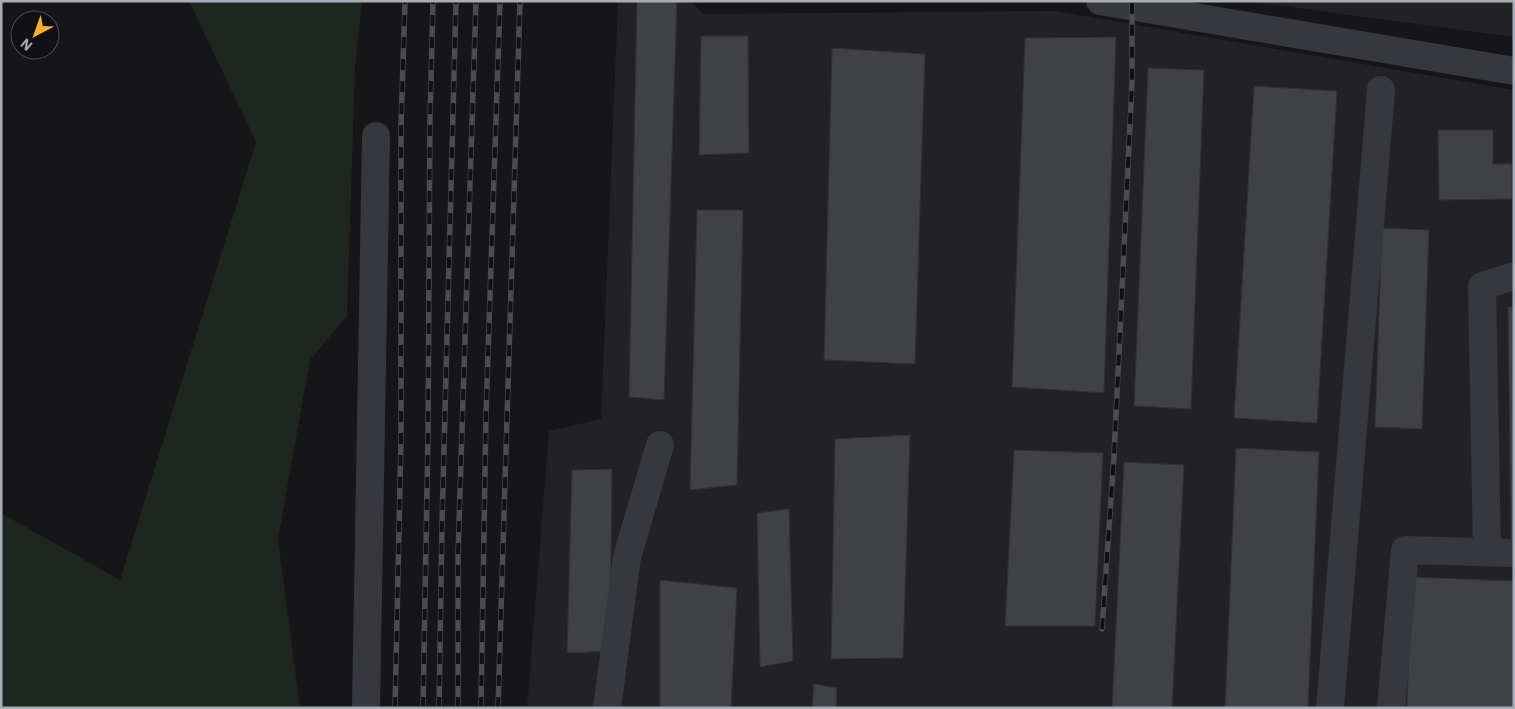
<svg xmlns="http://www.w3.org/2000/svg" width="1515" height="709" viewBox="0 0 1515 709" font-family="'IBM Plex Sans',sans-serif">
  <style>
    .built { fill: #222225 }
    .green { fill: #1e261f }
    .building { fill: #404145; stroke: #303034 }
    .lines { fill: none; stroke-linecap: round; stroke-linejoin: round }
    .minor { stroke: #37383d; stroke-width: 28 }
    .rail-casing { stroke: #4a4c52; stroke-width: 5.5 }
    .rail { stroke: #111113; stroke-width: 4; stroke-dasharray: 11; stroke-linecap: butt }
  </style>
  <rect width="100%" height="100%" fill="#161618"/>
  <g class="built">
    <path d="M618 1H690L703 14 1055 11 1514 90V708H527L549 431 601 419Z"/>
    <path d="M1246 1H1514V37Z"/>
  </g>
  <path class="green" d="M189 1H362L355 69 347 316 310 360 278 539 300 708H1V513L120 580 256 142Z"/>
  <g class="building">
    <path d="M637 1H677L664 400 629 397Z"/>
    <path d="M701 36H748L749 153 699 155Z"/>
    <path d="M1116 37 1104 393 1012 387 1025 38Z"/>
    <path d="M832 48 925 54 915 364 824 360Z"/>
    <path d="M1148 68 1204 70 1191 409 1134 406Z"/>
    <path d="M1254 86 1337 91 1317 423 1234 418Z"/>
    <path d="M1438 130H1493V164H1512V199L1439 200Z"/>
    <path d="M697 210H743L737 485 690 490Z"/>
    <path d="M1382 228 1429 230 1422 429 1375 427Z"/>
    <path d="M1508 307H1514V542L1511 543Z"/>
    <path d="M910 435 903 658 831 659 835 439Z"/>
    <path d="M1236 448 1319 452 1308 708H1225Z"/>
    <path d="M1014 450 1103 453 1095 626H1005Z"/>
    <path d="M1124 462 1184 465 1172 708H1112Z"/>
    <path d="M612 469 610 651 567 653 572 470Z"/>
    <path d="M789 509 793 661 760 667 757 513Z"/>
    <path d="M1411 577 1514 581V708H1407Z"/>
    <path d="M660 580 737 588 731 708H660Z"/>
    <path d="M814 684 837 688 836 708H812Z"/>
  </g>
  <g class="lines">
    <g class="minor">
      <path d="M1100 1 1514 71"/>
      <path d="M1487 552 1482 286 1514 276"/>
      <path d="M366 708 376 136"/>
      <path d="M607 708 627 557 660 445"/>
      <path d="M1330 708 1381 90"/>
      <path d="M1391 708 1405 550 1514 553"/>
    </g>
    <g class="rail-casing">
      <g id="rail">
        <path d="M1102 629 1114 456 1132 83V1"/>
        <path d="M395 708 401 440V127L405 1"/>
        <path d="M423 708 428 436 430 119 433 1"/>
        <path d="M439 708 442 524 456 1"/>
        <path d="M458 708V554L476 1"/>
        <path d="M481 708 486 414 500 1"/>
        <path d="M498 708 520 1"/>
      </g>
    </g>
    <use href="#rail" class="rail"/>
  </g>
  <rect width="1515" height="709" fill="none" stroke="#a8adb8" stroke-width="5"/>
  <g transform="translate(35 35) rotate(221)"><circle r="24" fill="#111113" stroke="#4d4f55"/>
  <path d="M0-4L9 19L0 12L-9 19Z" fill="#f2b134"/>
  <text y="-8" font-size="14" font-weight="bold" text-anchor="middle" fill="#a8adb8">N</text>
  </g>
</svg>
